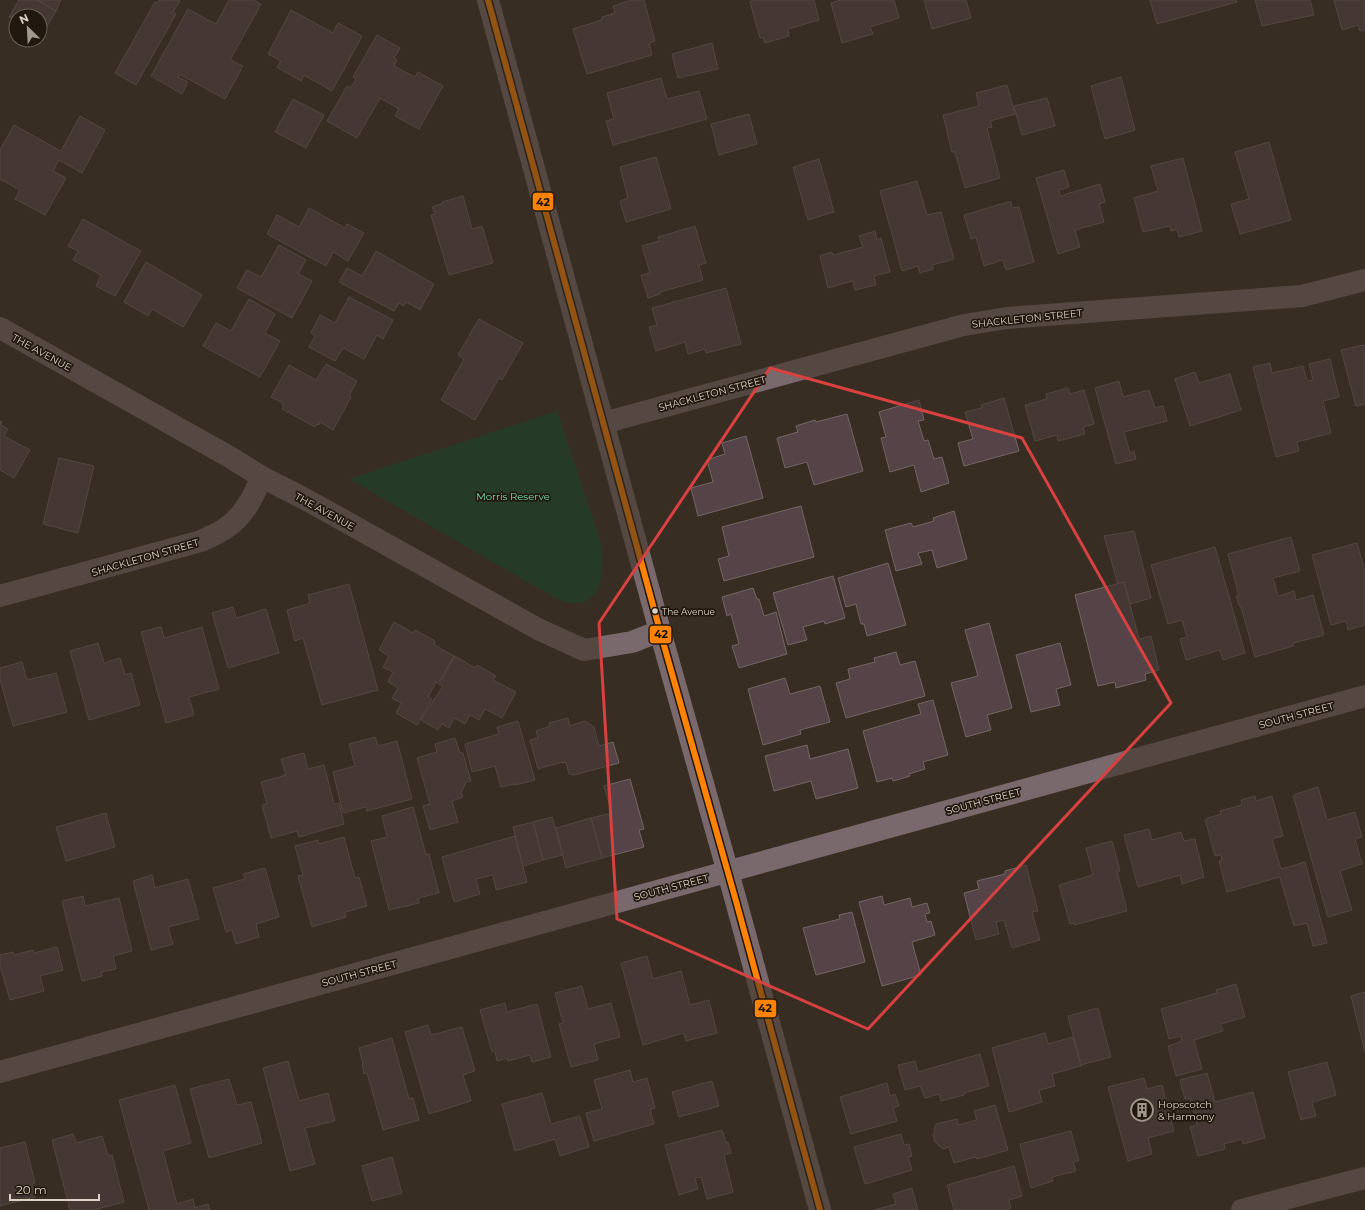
<svg xmlns="http://www.w3.org/2000/svg" width="1365" height="1210" viewBox="0 0 1365 1210" font-family="Montserrat,sans-serif">
  <style>
    .green { fill: #114930 }
    .building { fill: #554347; stroke: #726766 }
    .lines { fill: none; stroke-linecap: round; stroke-linejoin: round }
    .minor { stroke: #79696c; stroke-width: 22 }
    .bus-1-casing { stroke: #21180f; stroke-width: 9 }
    .bus-1 { stroke: #ff8200; stroke-width: 6 }
    .marked { fill: none; stroke: #d74140; stroke-width: 3; stroke-linejoin: round }
    .bus-dot { fill: #ddd1c5; stroke: #21180f; stroke-width: 1.5 }
    .labels { text-anchor: middle; stroke-width: 3.5; stroke-linejoin: round; paint-order: stroke }
    .bus-label { font-size: 9px; fill: #ddd1c5; stroke: #21180f; text-anchor: start }
    .street-label { font-size: 10px; fill: #ddd1c5; stroke: #21180f }
    .park-label { font-size: 10px; fill: #70e1aa; stroke: #21180f }
    .poi-label { font-size: 10px; fill: #ddd1c5; stroke: #21180f; text-anchor: start }
    .line-badge { stroke: #21180f; stroke-width: 1.5 }
    .pale-badge-label { font-size: 11px; text-anchor: middle; font-weight: bold; fill: #111 }
  </style>
  <rect width="100%" height="100%" fill="#382d23"/>
  <path class="green" d="M557 411 602 546C603 571 605 606 570 603 563 602 556 598 550 595L349 479Z"/>
  <g class="building">
    <path d="M19 0H37L56 11 40 38V16H16V26L11 24 14 19 9 17Z"/>
    <path d="M37 0H61L56 11Z"/>
    <path d="M159 0H177L180 1 173 12 176 14 136 85 115 73 155 2 157 3Z"/>
    <path d="M229 0H253L261 4 230 60 243 66 225 99 179 74 178 77 188 82 182 94 151 76 188 9 216 24Z"/>
    <path d="M632 0H644L655 41 649 43 652 55 587 74 573 29 602 20V17L615 13 613 6Z"/>
    <path d="M756 0H814L819 20 788 29 789 36 765 43 763 37 760 38 750 2Z"/>
    <path d="M841 0H894L899 18 870 27 873 34 842 43 831 3Z"/>
    <path d="M924 0H966L971 18 932 29Z"/>
    <path d="M1150 0H1236L1237 2 1157 24Z"/>
    <path d="M1255 0H1310L1314 15 1262 26Z"/>
    <path d="M1334 0H1365V30L1360 31 1358 25 1342 30Z"/>
    <path d="M291 10 333 33 338 23 362 36 332 91 304 75 301 81 277 67 281 61 268 54Z"/>
    <path d="M377 35 400 48 394 58 397 60 394 66 415 77 418 72 443 86 419 129 395 116 399 109 380 98 357 138 327 121 347 86 351 88 356 79 353 77Z"/>
    <path d="M712 43 718 69 678 78 672 54Z"/>
    <path d="M1121 77 1135 130 1105 139 1091 86Z"/>
    <path d="M661 78 667 99 699 91 707 119 613 145 606 121 614 119 607 93Z"/>
    <path d="M1007 85 1015 114 990 121 992 127 987 128 1000 178 965 188 955 152H952L943 115 979 106 976 93Z"/>
    <path d="M1047 98 1055 126 1022 135 1014 106Z"/>
    <path d="M293 99 324 115 306 148 275 132Z"/>
    <path d="M749 114 757 144 719 155 711 124Z"/>
    <path d="M80 116 105 130 82 173 59 160 53 171 66 178 45 215 15 199 20 190 0 179V150L14 125 61 151Z"/>
    <path d="M1269 142 1291 220 1240 234 1231 204 1249 199 1235 152Z"/>
    <path d="M656 157 671 209 626 222 620 201 628 198 620 167Z"/>
    <path d="M1183 158 1202 231 1179 237 1177 229 1171 231 1170 226 1143 232 1134 198 1158 191 1151 166Z"/>
    <path d="M819 159 834 212 808 220 793 167Z"/>
    <path d="M1064 170 1069 187 1059 190 1060 196 1100 184 1105 202 1099 204 1104 222 1075 230 1080 247 1058 254 1036 178Z"/>
    <path d="M917 181 927 215 941 212 954 259 932 265 933 269 920 273 918 266 902 271 880 191Z"/>
    <path d="M463 196 472 229 482 226 493 263 449 275 431 215 435 214 432 207 442 204V202Z"/>
    <path d="M1008 202H1011L1012 208 1019 207 1034 262 1006 270 1003 260 984 266 976 237 971 239 964 215Z"/>
    <path d="M309 208 345 228 347 224 364 233 348 261 333 252 326 266 267 234 277 215 299 227Z"/>
    <path d="M83 219 141 251 115 296 96 286 101 275 73 260 78 251 68 246Z"/>
    <path d="M695 226 706 263 699 265 703 280 660 292V294L648 298 641 275 650 273 642 246 659 241 658 237Z"/>
    <path d="M875 231 877 240 881 238 890 272 874 276 876 285 855 290 853 281 828 288 820 256 832 252 833 255 863 247 859 236Z"/>
    <path d="M279 245 306 260 298 274 312 281 292 318 237 288 247 270 261 277Z"/>
    <path d="M376 251 434 284 420 310 406 302 404 306 399 303 394 311 339 282 347 268 362 276Z"/>
    <path d="M146 262 202 295 183 327 152 309 148 316 124 302Z"/>
    <path d="M726 288 741 344 706 353 705 349 688 354 685 342 656 351 649 327 657 325 652 308Z"/>
    <path d="M349 297 393 320 383 339 377 335 364 359 343 348 335 361 309 347 315 336 311 333 320 315 335 323Z"/>
    <path d="M249 299 275 314 265 333 280 341 260 377 203 346 216 323 231 331Z"/>
    <path d="M479 319 523 343 502 380 499 378 475 420 441 400 464 359 458 355Z"/>
    <path d="M1363 345 1365 347V404L1356 406 1341 350Z"/>
    <path d="M1330 359 1339 397 1323 401 1331 433 1297 442 1299 451 1276 457 1253 367 1270 363 1272 373 1303 366 1307 381 1313 380 1309 364Z"/>
    <path d="M326 364 357 381 349 396 351 397 333 430 320 422 319 425 317 424 315 427 282 409 284 406 282 405 283 403 271 397 289 365 316 380Z"/>
    <path d="M1195 372 1199 383 1230 374 1241 410 1190 426 1175 379Z"/>
    <path d="M1119 381 1123 397 1149 390 1155 408 1163 406 1167 421 1124 432 1130 453 1134 451 1136 459 1116 464 1095 388Z"/>
    <path d="M1068 388 1070 394 1084 390 1094 424 1083 427 1085 434 1058 441 1057 435 1035 441 1025 405 1047 399 1046 394Z"/>
    <path d="M1004 398 1019 451 964 466 958 443 973 439 965 412 982 408 981 405Z"/>
    <path d="M919 400 924 420 918 421 924 441 928 440 934 459 942 457 949 483 921 492 914 465 890 472 881 438 886 437 879 412Z"/>
    <path d="M847 414 863 471 814 485 807 462 785 468 777 438 798 432 796 426 815 420 816 422Z"/>
    <path d="M0 421 2 422 1 425 8 429 4 436 30 450 14 478 0 470Z"/>
    <path d="M746 436 763 498 698 516 691 488 713 482 707 460 725 454 722 443Z"/>
    <path d="M59 458 94 466 78 533 43 524Z"/>
    <path d="M801 506 814 557 724 581 718 559 729 556 722 527Z"/>
    <path d="M954 511 967 559 937 568 932 550 918 553 922 564 896 571 885 530 911 523 913 527 934 521 933 518Z"/>
    <path d="M1134 531 1151 598 1130 604 1124 582 1118 584 1104 536Z"/>
    <path d="M1291 537 1300 571 1273 578 1278 596 1294 591 1296 600 1313 595 1324 635 1293 643V646L1255 657 1241 607H1240L1236 596H1239L1228 554Z"/>
    <path d="M1357 543 1365 572V625L1348 630 1346 621 1331 625 1312 555Z"/>
    <path d="M1215 547 1245 653 1223 660 1220 650 1186 660 1180 639 1187 637 1182 620 1168 624 1151 565Z"/>
    <path d="M888 563 906 625 867 636 864 624H861L856 604 846 607 838 578Z"/>
    <path d="M833 576 845 618 825 624 824 621 803 627 807 640 788 645 773 593Z"/>
    <path d="M1124 582 1139 639 1151 636 1159 670 1145 674 1146 680 1116 688 1115 682 1098 686 1075 595Z"/>
    <path d="M349 584 378 690 322 705 303 638 295 641 287 610 310 603 308 595Z"/>
    <path d="M753 588 757 599H759L764 616 776 612 787 654 739 668 732 646 739 644 731 614 727 616 722 597Z"/>
    <path d="M233 607 236 618 266 609 279 653 228 668 212 613Z"/>
    <path d="M394 622 413 633 415 630 435 641 434 645 454 656 438 683 436 682 428 697 432 699 417 725 396 713 401 703 392 698 398 688 388 682 393 672 383 667 389 656 379 650Z"/>
    <path d="M989 623 1012 708 987 715 991 730 966 737 951 683 978 676 965 630Z"/>
    <path d="M161 627 164 638 202 627 219 689 189 697 194 715 166 723 141 632Z"/>
    <path d="M98 643 104 663 120 658 125 675 131 673 140 705 89 720 70 651Z"/>
    <path d="M1060 643 1071 685 1056 689 1060 705 1031 712 1016 655Z"/>
    <path d="M896 652 900 665 915 661 925 696 846 718 836 683 850 679 848 669 875 662 874 658Z"/>
    <path d="M455 656 475 668 477 665 496 676 493 680 516 692 502 718 485 709 479 720 470 715 465 724 454 718 449 728 442 724 438 730 421 720 443 686 439 684Z"/>
    <path d="M22 662 27 680 56 673 67 712 13 726 0 679V668Z"/>
    <path d="M785 678 790 694 820 686 830 722 800 730 801 734 763 745 748 689Z"/>
    <path d="M933 700 948 755 923 762 925 769 909 774 910 776 893 781 892 778 877 782 863 731 921 714 918 704Z"/>
    <path d="M568 718 570 726 585 721 594 727 599 746 613 742 619 763 574 775 569 774 566 762 562 763V762L538 769 530 740 538 738 536 731 550 726 549 723Z"/>
    <path d="M518 721 535 780 515 785V784L501 787 495 766 472 772 465 744 499 734 497 727Z"/>
    <path d="M375 737 378 746 397 741 412 799 367 811 366 807 343 813 333 772 355 766 349 744Z"/>
    <path d="M455 738 460 753H463L471 781 466 782 461 793 463 797 452 801 458 822 430 830 423 806 430 804 417 758 437 752 435 744Z"/>
    <path d="M807 745 810 759 848 749 858 788 816 799 811 781 774 791 765 756Z"/>
    <path d="M304 753 308 769 324 765 334 804 339 803 344 824 299 837 297 831 271 838 262 805 267 804 261 782 286 775 281 759Z"/>
    <path d="M630 779 644 829 639 830 644 847 602 858 591 818 612 813 604 786Z"/>
    <path d="M1318 787 1327 820 1355 812 1362 837 1355 839 1362 864 1340 871 1352 910 1328 917 1293 795Z"/>
    <path d="M1255 796 1256 801 1272 796 1283 836 1272 839 1281 869 1305 862 1327 943 1313 946 1307 923 1294 926 1280 877 1227 892 1219 861 1222 860 1221 855 1215 856 1205 819 1221 814 1220 811 1242 805 1241 800Z"/>
    <path d="M413 807 426 855 429 854 439 893 418 898 419 903 389 910 371 841 387 837 382 816Z"/>
    <path d="M106 813 115 847 66 861 56 827Z"/>
    <path d="M552 817 563 855 543 860 533 822Z"/>
    <path d="M591 818 602 858 566 868 556 828Z"/>
    <path d="M533 822 543 860 523 866 513 827Z"/>
    <path d="M1149 829 1152 840 1181 832 1184 841 1195 839 1204 877 1182 884 1180 875 1138 887 1124 835Z"/>
    <path d="M515 836 527 882 496 890 493 875 476 879 480 894 454 902 442 857Z"/>
    <path d="M344 837 355 878 359 877 367 906 345 912 346 917 312 927 298 876 303 875 295 846 318 840 319 844Z"/>
    <path d="M1112 841 1120 871H1117L1127 911 1074 925V923L1070 924 1059 885 1093 875 1086 848Z"/>
    <path d="M1026 865 1038 911 1032 912 1040 940 1012 948 1004 920 996 922 999 934 976 940 964 893 979 889 977 881 1005 874V871Z"/>
    <path d="M265 868 279 917 256 924 259 937 236 944 232 930 226 932 213 888 245 879 243 874Z"/>
    <path d="M152 875 155 888 188 879 199 919 168 927 173 944 151 950 133 881Z"/>
    <path d="M83 896 85 906 119 898 132 951 113 956 116 969 101 972 102 976 82 981 62 901Z"/>
    <path d="M882 896 884 905 910 898 912 907 927 903 930 913 925 914 927 922 931 921 935 935 912 942 921 975 882 986 859 902Z"/>
    <path d="M852 912 865 962 816 975 803 928 840 919 839 915Z"/>
    <path d="M57 947 63 970 40 976 44 991 10 1000 0 965V955L13 952 14 955 33 950 34 953Z"/>
    <path d="M647 956 653 979 681 971 690 1005 709 1000 717 1033 686 1041 684 1033 643 1045 621 963Z"/>
    <path d="M1236 984 1245 1017 1221 1024 1223 1031 1194 1040 1202 1069 1176 1076 1168 1046 1182 1041 1181 1036 1169 1039 1161 1009 1217 993 1216 990Z"/>
    <path d="M582 986 588 1009 611 1003 620 1037 594 1044 598 1060 571 1067 559 1024 563 1023 555 993Z"/>
    <path d="M1365 992V1052L1351 996Z"/>
    <path d="M505 1003 507 1012 537 1004 551 1057 532 1062 530 1055 508 1061 507 1058 497 1061 495 1051 492 1052 480 1010Z"/>
    <path d="M1098 1008 1111 1057 1081 1065 1068 1016Z"/>
    <path d="M428 1025 431 1035 462 1027 475 1071 463 1075 471 1101 429 1114 405 1032Z"/>
    <path d="M1045 1033 1048 1044 1073 1037 1081 1066 1052 1074 1055 1086 1039 1090 1042 1102 1009 1112 992 1048Z"/>
    <path d="M392 1038 409 1099 413 1098 419 1120 383 1130 367 1073 364 1074 362 1065 363 1064 359 1048Z"/>
    <path d="M980 1054 989 1086 964 1093V1095L941 1101 939 1094 925 1098 920 1086 905 1090 898 1065 915 1061 918 1072Z"/>
    <path d="M288 1061 299 1101 328 1093 335 1121 305 1128 315 1164 290 1171 263 1068Z"/>
    <path d="M1327 1062 1336 1095 1312 1102 1316 1116 1301 1120 1288 1072Z"/>
    <path d="M630 1070 633 1082 647 1078 655 1108 650 1109 654 1124 594 1141 586 1113 602 1109 594 1080Z"/>
    <path d="M1207 1073 1215 1102 1253 1092 1265 1138 1243 1144 1242 1139 1224 1144 1225 1149 1198 1156 1190 1127 1197 1125 1190 1098 1185 1099 1180 1080Z"/>
    <path d="M1144 1078 1147 1089 1162 1085 1174 1131 1148 1138 1152 1154 1128 1161 1108 1087Z"/>
    <path d="M229 1079 237 1105 251 1102 262 1143 209 1158 190 1089Z"/>
    <path d="M712 1081 719 1106 679 1117 672 1092Z"/>
    <path d="M887 1083 890 1096 895 1094 899 1106 893 1108 897 1121 851 1134 840 1097Z"/>
    <path d="M175 1085 191 1143 163 1151 177 1204 193 1199 195 1208 208 1204 210 1210H149L119 1100Z"/>
    <path d="M542 1093 551 1124 580 1116 589 1147 560 1156 555 1139 515 1151 502 1104Z"/>
    <path d="M995 1105 1008 1150 977 1159 976 1157 954 1163 949 1147 943 1149 939 1146 935 1142 933 1134 935 1133 934 1129 936 1124 957 1119 958 1125 977 1120 974 1111Z"/>
    <path d="M722 1130 726 1143 728 1142 731 1153 724 1155 733 1192 707 1199 701 1177 695 1178 698 1189 679 1195 665 1145Z"/>
    <path d="M1071 1131 1079 1161 1073 1162 1076 1171 1052 1177 1053 1181 1031 1188 1020 1144Z"/>
    <path d="M73 1134 76 1143 102 1136 108 1156 112 1155 124 1202 94 1210H70L52 1140Z"/>
    <path d="M901 1134 904 1145 909 1144 912 1156 908 1157 912 1170 865 1184 854 1147Z"/>
    <path d="M25 1142 35 1183 32 1184 35 1197 0 1206V1148Z"/>
    <path d="M392 1157 402 1193 372 1201 362 1166Z"/>
    <path d="M1014 1166 1022 1196 1009 1200 1011 1208 1006 1210H954L947 1185Z"/>
    <path d="M912 1188 918 1210H874L896 1204 893 1194Z"/>
  </g>
  <g class="lines">
    <g class="minor">
      <path d="M488 0 660 631 736 901 820 1210"/>
      <path d="M0 328 228 456 262 477 305 499 538 629 584 650 632 642 660 631"/>
      <path d="M603 423 964 325 1007 318 1302 296 1365 280"/>
      <path d="M0 596 201 541C209 537 218 534 226 528 244 516 253 497 262 477"/>
      <path d="M0 1072 1365 696"/>
      <path d="M1242 1210 1365 1178"/>
    </g>
    <g class="bus-1-casing">
      <path id="bus-1" d="M488 0 660 631 736 901 820 1210"/>
    </g>
    <use href="#bus-1" class="bus-1"/>
  </g>
  <path d="M0 0H1365V1210H0ZM770 368 1022 438 1171 703 868 1029 617 919 599 623Z" fill="#382d23" fill-opacity=".55" fill-rule="evenodd"/>
  <path class="marked" d="M770 368 1022 438 1171 703 868 1029 617 919 599 623Z"/>
  <defs>
    <g id="building-ring" transform="scale(1.15)"><circle r="9.5" fill="#21180f" stroke="#a3988c" stroke-width="1.5"/><path d="M-4-6H4V6H1V3H-1V6H-4ZM-2.5-4.3h1.7v1.8h-1.7ZM.8-4.3h1.7v1.8H.8ZM-2.5-1h1.7V.8h-1.7ZM.8-1h1.7V.8H.8Z" fill="#a3988c"/></g>
  </defs>
  <g fill-rule="evenodd">
    <use href="#building-ring" x="1142" y="1110"/>
  </g>
  <circle class="bus-dot" cx="655" cy="611" r="3.5"/>
  <g class="labels">
    <g class="bus-label">
      <text x="662" y="615">The Avenue</text>
    </g>
    <g class="street-label">
      <text transform="translate(1027 318) rotate(-6)" y="4">SHACKLETON STREET</text>
      <text transform="translate(42 352) rotate(29)" y="4">THE AVENUE</text>
      <text transform="translate(712 393) rotate(-15)" y="4">SHACKLETON STREET</text>
      <text transform="translate(325 511) rotate(29)" y="4">THE AVENUE</text>
      <text transform="translate(145 557) rotate(-16)" y="4">SHACKLETON STREET</text>
      <text transform="translate(1296 715) rotate(-15)" y="4">SOUTH STREET</text>
      <text transform="translate(983 801) rotate(-15)" y="4">SOUTH STREET</text>
      <text transform="translate(671 887) rotate(-15)" y="4">SOUTH STREET</text>
      <text transform="translate(359 973) rotate(-15)" y="4">SOUTH STREET</text>
    </g>
    <g class="park-label">
      <text x="513" y="500">Morris Reserve</text>
    </g>
    <g class="poi-label">
      <text x="1158" y="1108">Hopscotch<tspan x="1158" dy="12">&amp; Harmony</tspan></text>
    </g>
  </g>
  <g class="line-badge">
    <rect x="532" y="192" width="22" height="19" rx="4" fill="#ff8200"/>
    <rect x="649" y="625" width="23" height="19" rx="4" fill="#ff8200"/>
    <rect x="754" y="999" width="23" height="19" rx="4" fill="#ff8200"/>
  </g>
  <g class="pale-badge-label">
    <text x="543" y="206">42</text>
    <text x="661" y="638">42</text>
    <text x="765" y="1012">42</text>
  </g>
  <g transform="translate(28 28) rotate(336)"><circle r="19" fill="#21180f" stroke="#6c6258"/>
  <path d="M0-3L7 15L0 10L-7 15Z" fill="#a3988c"/>
  <text y="-6" font-size="11" font-weight="bold" text-anchor="middle" fill="#ddd1c5">N</text>
  </g>
  <path d="M10 1194v6h89v-6" fill="none" stroke="#ddd1c5" stroke-width="2"/>
  <text x="16" y="1194" font-size="12" fill="#ddd1c5" stroke="#21180f" stroke-width="3" paint-order="stroke">20 m</text>
</svg>
